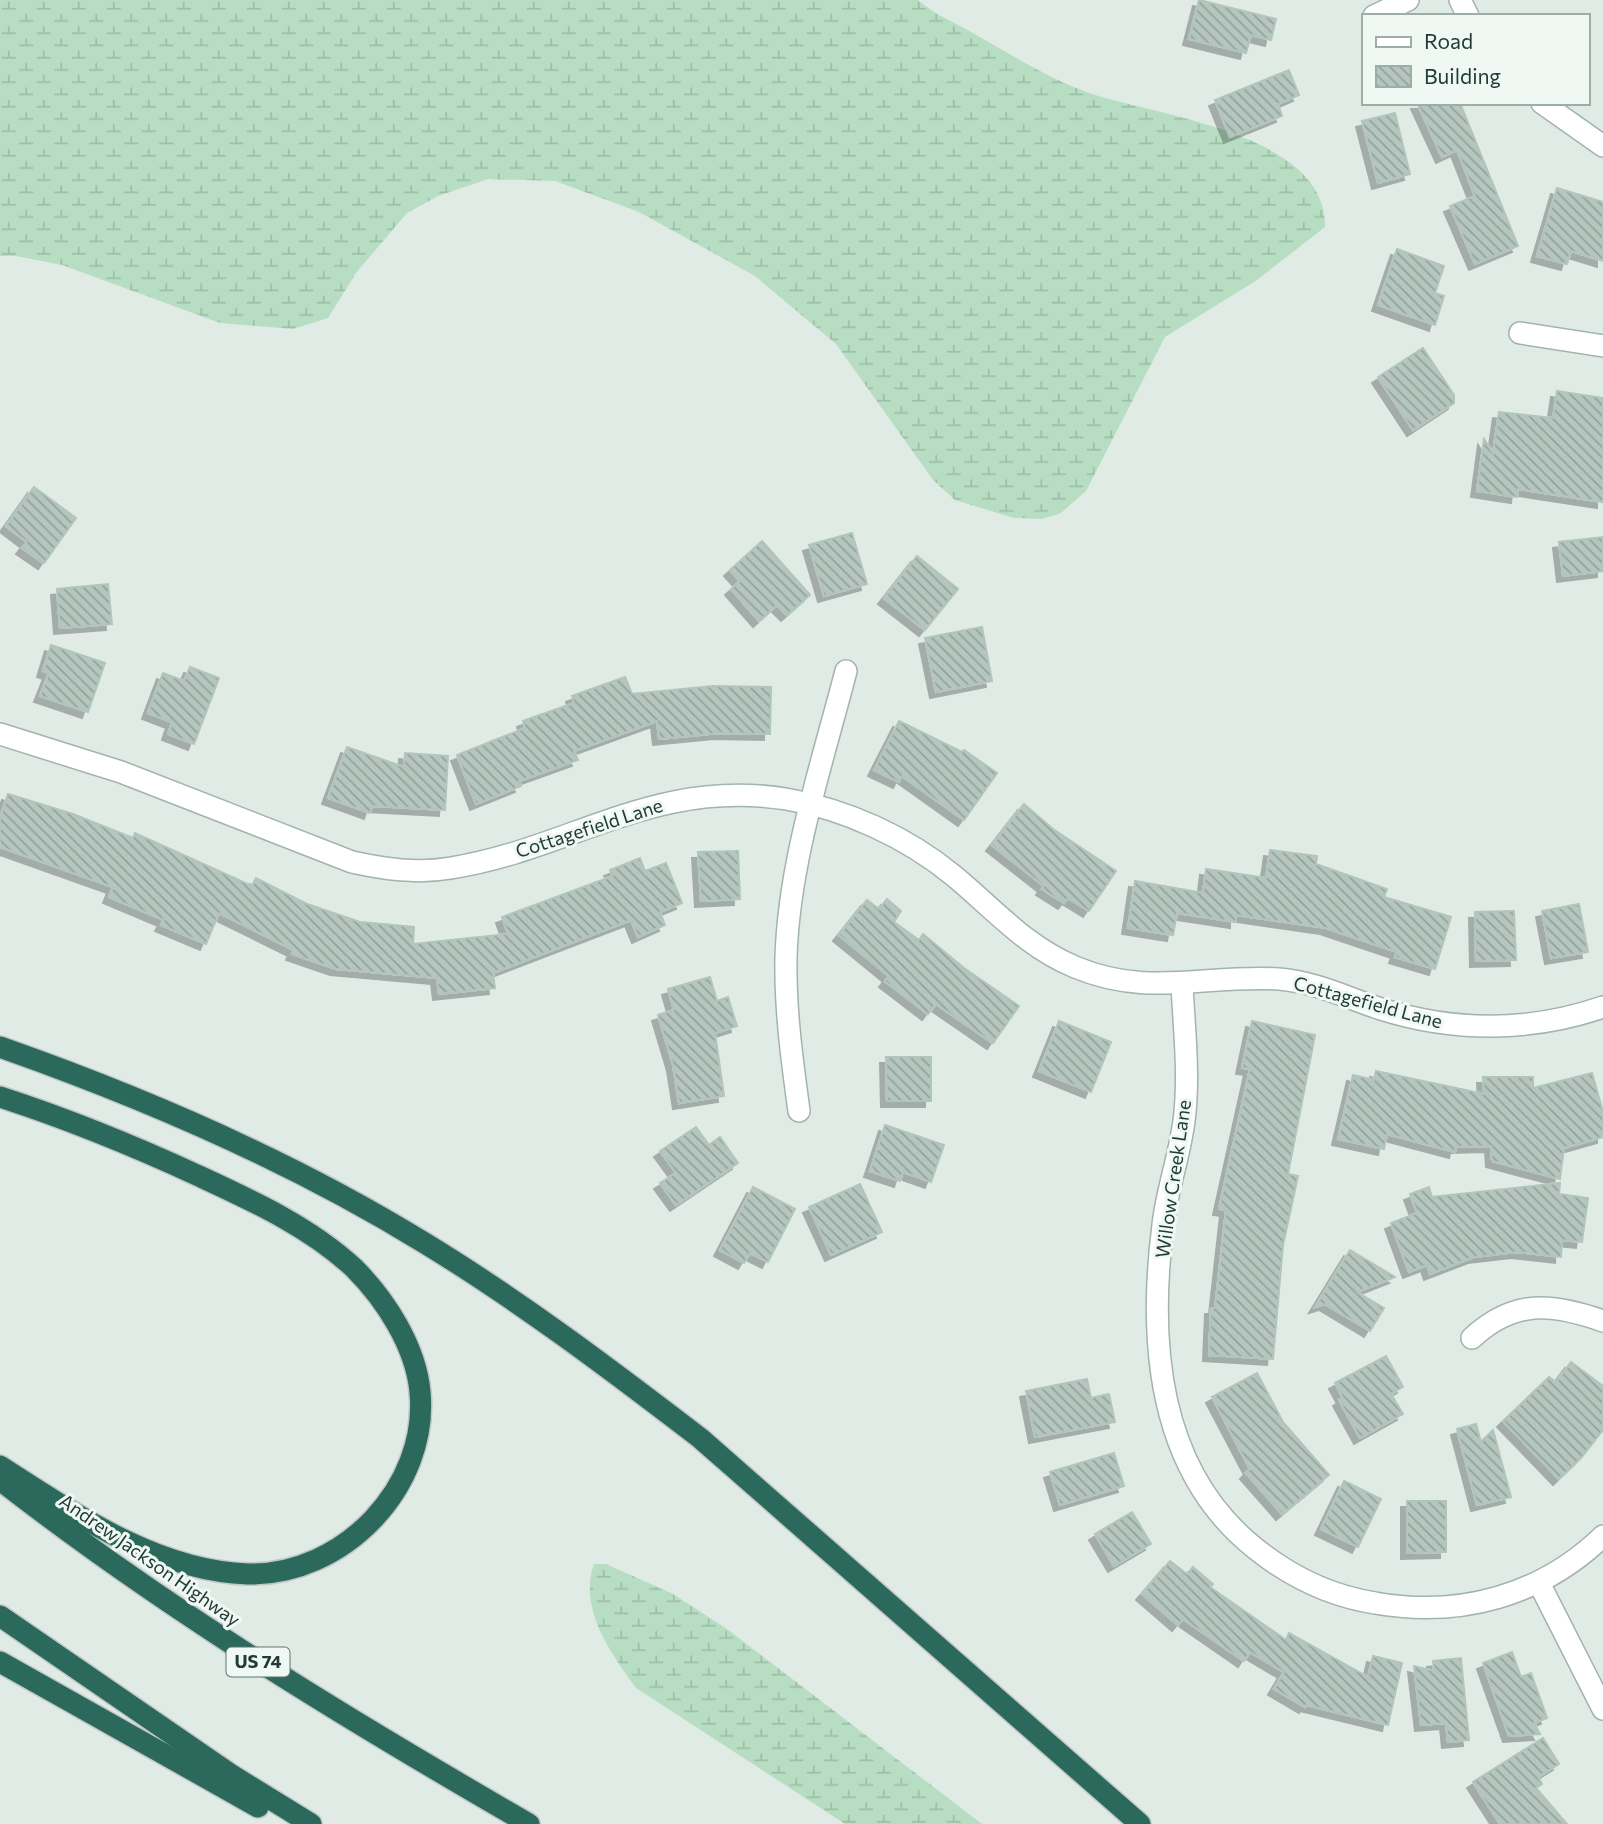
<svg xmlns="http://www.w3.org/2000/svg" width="1603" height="1824" viewBox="0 0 1603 1824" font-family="Commissioner,sans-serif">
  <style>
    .wetland { fill: url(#wetland-marsh) }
    .building { fill: url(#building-back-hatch); stroke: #b2c5bd; stroke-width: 2; filter: url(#shadow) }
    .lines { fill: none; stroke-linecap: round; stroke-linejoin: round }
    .street-casing { stroke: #a3b3ad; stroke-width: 24 }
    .highway-casing { stroke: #c1c8c6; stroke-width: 24 }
    .street { stroke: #fff; stroke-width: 21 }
    .highway { stroke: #2b695d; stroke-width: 21 }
    .labels { text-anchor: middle; stroke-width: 6; stroke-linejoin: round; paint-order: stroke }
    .shield { fill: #f0f8f4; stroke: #5e746e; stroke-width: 2 }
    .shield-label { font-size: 18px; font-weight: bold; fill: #203c35 }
    .street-label { font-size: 19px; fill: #203c35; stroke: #f0f8f4 }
  </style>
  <defs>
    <pattern id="wetland-marsh" width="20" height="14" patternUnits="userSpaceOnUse" patternTransform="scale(1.75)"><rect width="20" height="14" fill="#b7dec2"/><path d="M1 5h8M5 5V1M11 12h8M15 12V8" fill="none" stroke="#9dbfa7"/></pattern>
    <pattern id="building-back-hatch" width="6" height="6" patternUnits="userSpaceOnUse" patternTransform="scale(1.75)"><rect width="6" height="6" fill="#b5c6bf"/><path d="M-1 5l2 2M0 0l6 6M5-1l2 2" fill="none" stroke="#93a29c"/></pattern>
    <filter id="shadow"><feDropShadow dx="-6" dy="6" stdDeviation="0" flood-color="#0004"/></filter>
  </defs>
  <rect width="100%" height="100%" fill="#e0ebe6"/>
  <g class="wetland">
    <path d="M0 0H918C934 14 955 23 973 33 1012 55 1050 80 1092 94 1159 116 1327 134 1325 227L1257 280 1165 337 1086 491 1061 513 1042 519 1014 518 955 500 933 480 836 344 755 276 639 212 555 181 488 179 438 196 407 213 356 273 328 318 293 329 220 323 62 265 16 256H0Z"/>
    <path d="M594 1564H606L673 1594 727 1629 982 1824H845L636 1688C611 1654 578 1608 594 1564Z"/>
  </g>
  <g class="building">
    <path d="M1199 0 1276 19 1271 40 1251 35 1246 53 1189 39Z"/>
    <path d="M1289 70 1299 95 1278 104 1282 116 1230 137 1215 100Z"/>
    <path d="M1417 103H1460L1518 246 1475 264 1450 206 1475 196 1457 150 1442 157Z"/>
    <path d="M1395 113 1410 174 1378 183 1362 121Z"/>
    <path d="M1557 188 1603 202V261L1571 251 1567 264 1537 256Z"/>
    <path d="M1397 249 1444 266 1435 293 1444 296 1435 325 1378 305Z"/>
    <path d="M1423 348 1454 395V403L1413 430 1378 377Z"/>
    <path d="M1557 391 1603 398V502L1518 489 1517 497 1477 491 1484 439 1493 453 1499 412 1553 418Z"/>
    <path d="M34 487 76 518 44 563 22 548 27 542 6 526Z"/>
    <path d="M852 533 867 584 824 596 809 545Z"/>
    <path d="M1603 537V571L1563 576 1559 542Z"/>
    <path d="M762 541 810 595 787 615 777 605 759 621 731 589 740 581 730 570Z"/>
    <path d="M917 556 958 589 925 630 884 598Z"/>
    <path d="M108 584 112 624 60 628 57 589Z"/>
    <path d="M982 627 992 681 936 692 925 638Z"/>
    <path d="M51 645 105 663 88 712 40 696 49 673 43 671Z"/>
    <path d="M190 667 219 678 194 744 168 734 172 722 148 713 163 673 184 681Z"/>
    <path d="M625 677 632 694 713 686 771 687 770 734 720 733 659 739 657 721 574 751 578 760 519 781 521 786 476 804 457 755 525 728 523 721 574 703 572 696Z"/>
    <path d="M899 721 962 752 964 750 997 773 964 820 902 776 899 782 874 770Z"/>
    <path d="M347 747 404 767 405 753 448 756 445 810 372 806 370 813 328 798Z"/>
    <path d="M8 794 73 814 133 838 135 833 252 886 256 878 307 904 360 922 414 927 413 944 508 934 502 917 613 876 610 870 640 858 645 871 666 863 682 903 660 912 665 925 638 937 631 920 493 973 495 988 439 994 437 978 336 969 292 954 294 950 219 913 206 944 161 925 164 920 109 897 113 887 0 847V818Z"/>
    <path d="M1024 804 1053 829 1116 871 1089 911 1068 898 1064 903 1042 889 1044 886 992 845Z"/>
    <path d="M1270 850 1317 856 1316 864 1387 889 1384 897 1451 917 1435 969 1395 957 1397 952 1326 928 1236 915V922L1177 913 1173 935 1128 928 1135 881 1203 893 1206 869 1266 878Z"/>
    <path d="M738 851 740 899 701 901 698 852Z"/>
    <path d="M887 899 901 911 894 922 919 940 923 934 964 968 1019 1006 993 1043 936 1004 928 1014 885 981 889 976 839 935 867 900 879 909Z"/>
    <path d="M1579 904 1588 952 1551 958 1542 911Z"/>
    <path d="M1514 911 1516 960 1476 961 1475 912Z"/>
    <path d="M710 977 717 1001 728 997 737 1026 715 1033 724 1096 679 1103 673 1065 658 1015 674 1010 668 989Z"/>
    <path d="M1059 1021 1111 1042 1091 1092 1039 1071Z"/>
    <path d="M1252 1021 1315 1035 1288 1174 1298 1176 1283 1245 1273 1359 1209 1355 1211 1308H1215L1226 1210 1219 1209 1250 1069 1242 1068Z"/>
    <path d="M886 1057H931V1101H887Z"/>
    <path d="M1376 1071 1484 1094 1483 1077H1533V1088L1592 1073 1603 1112V1137L1564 1148 1560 1179 1492 1161 1491 1146 1456 1147 1455 1152 1387 1134 1384 1149 1338 1139 1353 1075 1374 1080Z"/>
    <path d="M885 1125 944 1145 931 1182 903 1172 900 1181 870 1171Z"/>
    <path d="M696 1127 709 1145 720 1137 738 1163 676 1205 660 1183 676 1173 660 1151Z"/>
    <path d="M1560 1183 1559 1194 1588 1198 1582 1242 1562 1240 1561 1257 1517 1252 1474 1257 1430 1274 1427 1265 1409 1272 1391 1223 1417 1213 1410 1194 1429 1187 1432 1197Z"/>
    <path d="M860 1184 882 1232 831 1255 809 1207Z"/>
    <path d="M753 1187 795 1209 768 1262 750 1253 744 1263 720 1250Z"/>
    <path d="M1350 1250 1395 1277 1357 1292 1384 1308 1370 1331 1325 1304 1315 1307Z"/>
    <path d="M1386 1356 1403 1387 1391 1394 1403 1414 1360 1438 1339 1400 1343 1398 1335 1383Z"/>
    <path d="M1571 1362 1603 1386V1430L1581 1458 1559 1479 1503 1421 1549 1377 1556 1382Z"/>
    <path d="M1257 1373 1283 1422 1329 1475 1282 1514 1246 1473 1250 1469 1212 1397Z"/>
    <path d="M1087 1379 1091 1398 1109 1394 1115 1422 1035 1437 1026 1391Z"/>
    <path d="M1476 1424 1481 1442 1493 1430 1511 1497 1477 1505 1457 1429Z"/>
    <path d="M1114 1453 1124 1486 1060 1505 1050 1472Z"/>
    <path d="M1344 1481 1381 1499 1358 1547 1321 1529Z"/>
    <path d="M1407 1501H1446V1552L1407 1553Z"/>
    <path d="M1132 1512 1151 1544 1114 1566 1095 1534Z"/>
    <path d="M1170 1561 1187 1574 1193 1567 1213 1584 1210 1587 1286 1640 1289 1633 1368 1677 1373 1656 1402 1663 1388 1725 1306 1705 1305 1707 1274 1689 1284 1672 1250 1652 1244 1661 1183 1619 1178 1625 1142 1594Z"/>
    <path d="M1512 1652 1521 1677 1531 1673 1547 1718 1534 1723 1540 1734 1509 1736 1483 1663Z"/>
    <path d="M1461 1658 1469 1740 1448 1742 1446 1723 1421 1725 1414 1666 1434 1671 1433 1661Z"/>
    <path d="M1543 1738 1559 1764 1538 1777 1542 1784 1536 1788 1567 1824H1500L1473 1782Z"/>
  </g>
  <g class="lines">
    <g class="street-casing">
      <g id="street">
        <path d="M1460 0 1468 16"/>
        <path d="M1374 16 1408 0"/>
        <path d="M1542 103 1603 146"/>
        <path d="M1520 333 1603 346"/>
        <path d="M0 734 121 772 352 862C384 869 417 874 451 868 571 849 654 778 786 799 845 809 907 837 954 876 994 909 1026 947 1075 967 1148 998 1207 974 1279 979 1316 982 1347 998 1381 1009 1454 1032 1530 1032 1603 1007"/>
        <path d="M1182 985C1184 1026 1189 1070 1185 1112 1182 1150 1167 1187 1163 1225 1148 1342 1157 1471 1256 1549 1291 1577 1330 1596 1375 1603 1459 1618 1541 1596 1603 1536"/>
        <path d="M799 1111C792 1060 785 1009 786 957 789 861 822 764 846 671"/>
        <path d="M1472 1338C1514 1299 1552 1303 1603 1321"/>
        <path d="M1539 1583 1603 1709"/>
      </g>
    </g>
    <g class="highway-casing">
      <g id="highway">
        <path d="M0 1047C145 1098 291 1161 423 1242 520 1301 610 1369 700 1438L1140 1824"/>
        <path d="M0 1097C68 1119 134 1146 199 1176 253 1201 310 1227 354 1268 386 1300 416 1347 420 1392 429 1487 343 1576 248 1574 156 1571 75 1514 0 1466"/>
        <path d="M0 1480C167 1610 347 1719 529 1824"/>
        <path d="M0 1616 230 1774 311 1824"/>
        <path d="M0 1662 258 1807"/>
      </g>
    </g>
    <use href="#street" class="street"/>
    <use href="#highway" class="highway"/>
  </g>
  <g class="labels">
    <rect class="shield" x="226.5" y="1647.5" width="63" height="29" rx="5"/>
    <g class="shield-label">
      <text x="258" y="1668">US 74</text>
    </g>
    <g class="street-label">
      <text transform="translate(589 828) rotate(-18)" y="7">Cottagefield Lane</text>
      <text transform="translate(1368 1002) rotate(15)" y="7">Cottagefield Lane</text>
      <text transform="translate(1173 1179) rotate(-82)" y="7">Willow Creek Lane</text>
      <text transform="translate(150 1560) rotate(35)" y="7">Andrew Jackson Highway</text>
    </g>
  </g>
  <rect x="1362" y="14" width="228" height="91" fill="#f0f8f4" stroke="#9dada8" stroke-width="2"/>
  <rect x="1376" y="37" width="35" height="10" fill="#ffffff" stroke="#9dada8" stroke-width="2"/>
  <text x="1424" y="49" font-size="21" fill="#203c35">Road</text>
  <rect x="1376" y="66" width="35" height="21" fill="url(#building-back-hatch)" stroke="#9dada8" stroke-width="2"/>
  <text x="1424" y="84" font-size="21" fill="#203c35">Building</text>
</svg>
